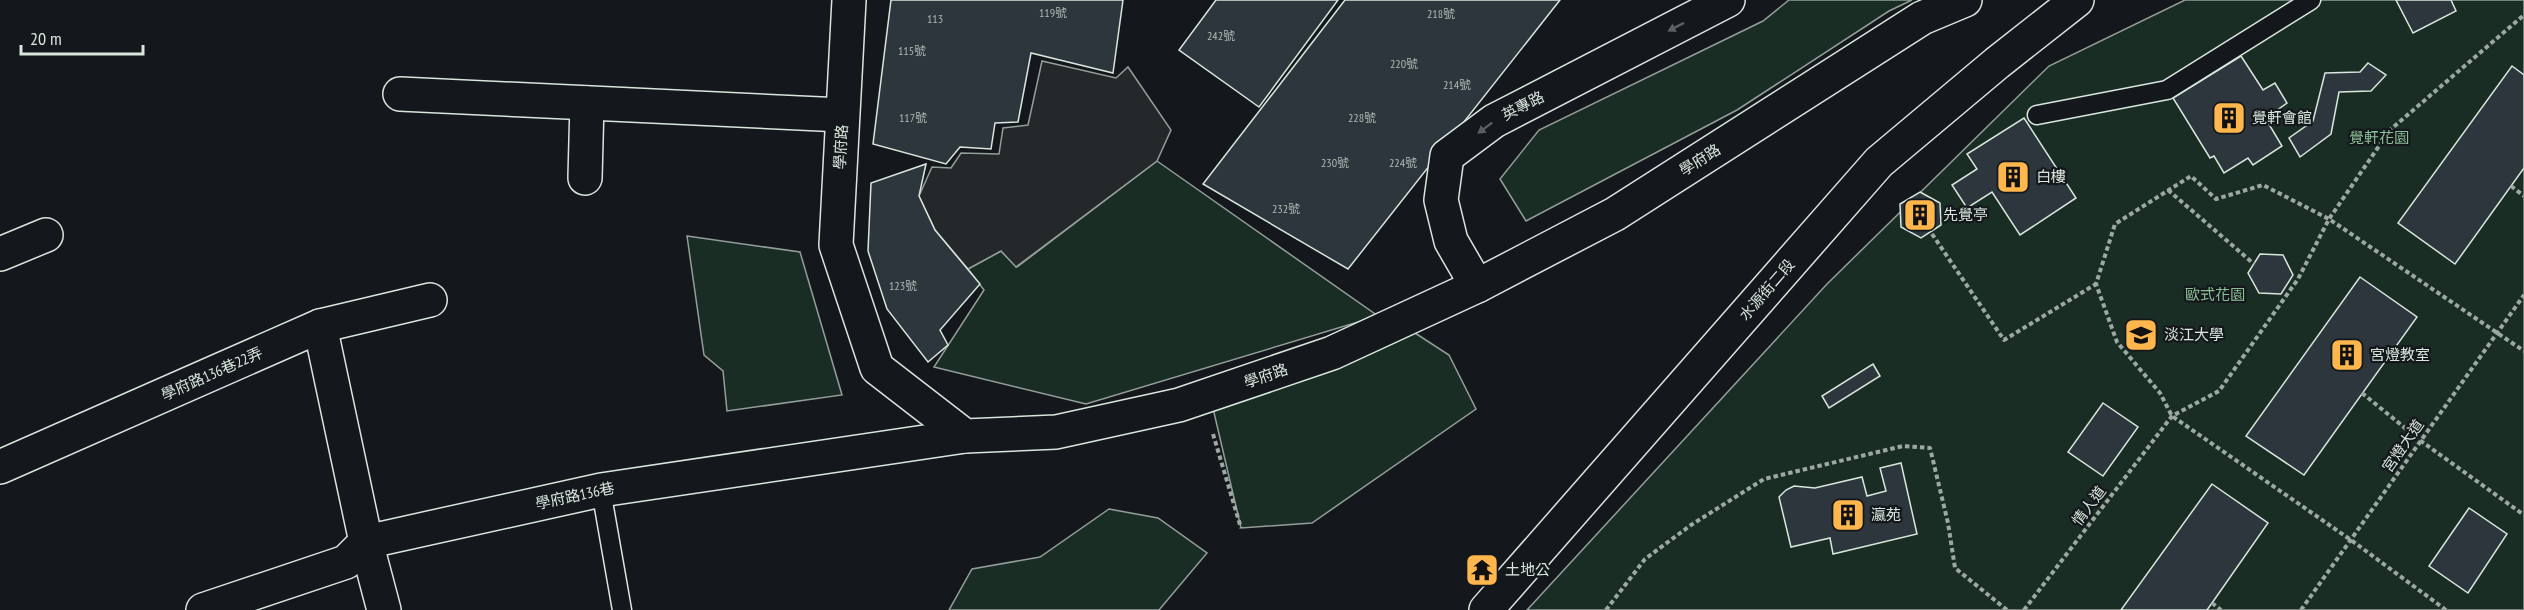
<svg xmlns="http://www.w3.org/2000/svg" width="2524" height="610" viewBox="0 0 2524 610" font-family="'PT Sans Narrow','Noto Sans TC',sans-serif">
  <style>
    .green { fill: #1a2d24; stroke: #939e99; stroke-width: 1.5 }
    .parking { fill: #24282b; stroke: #939e99; stroke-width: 1.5 }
    .building { fill: #2c363c; stroke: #d8e6dc; stroke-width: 1.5 }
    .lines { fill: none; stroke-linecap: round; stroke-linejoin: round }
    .service-casing { stroke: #d8e6dc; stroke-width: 21 }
    .minor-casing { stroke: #d8e6dc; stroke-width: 36 }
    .path { stroke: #9da8a2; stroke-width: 4; stroke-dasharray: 4.5 3; stroke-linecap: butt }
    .service { stroke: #14181c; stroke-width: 18 }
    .minor { stroke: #14181c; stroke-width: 33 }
    .oneway { fill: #59605f }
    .labels { text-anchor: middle; stroke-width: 4.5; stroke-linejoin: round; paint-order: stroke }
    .number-label { font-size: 12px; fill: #adbab4 }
    .street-label { font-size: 15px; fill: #d8e6dc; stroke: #14181c }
    .poi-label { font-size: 15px; fill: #d8e6dc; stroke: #14181c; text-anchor: start }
    .park-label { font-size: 15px; fill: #8ac095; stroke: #14181c }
  </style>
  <rect width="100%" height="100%" fill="#14181c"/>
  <g class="green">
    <path d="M1789 0H1912L1889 11 1737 110 1526 221 1500 179 1539 130 1763 21Z"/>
    <path d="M2185 0H2524V610H1527L1827 284 2049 66Z"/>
    <path d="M1157 161 1378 316 1086 404 934 367 984 290 968 269 1001 251 1017 267Z"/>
    <path d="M687 236 800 252 842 395 727 411 723 371 704 355Z"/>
    <path d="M1415 333 1449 355 1476 409 1312 523 1241 528 1212 404Z"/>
    <path d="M1109 509 1158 518 1207 553 1159 610H949L972 569 1040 557Z"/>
  </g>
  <path class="parking" d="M1042 61 1116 78 1128 67 1171 130 1157 161 1016 267 1001 251 968 269 935 230 919 196 932 167 951 168 961 153 999 154 1003 128 1028 125Z"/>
  <g class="building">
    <path d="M1123 0 1113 73 1031 53 1018 122 995 123 991 149 960 147 946 164 873 144 891 0Z"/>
    <path d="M1216 0H1338L1259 107 1179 50Z"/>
    <path d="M1345 0H1560L1348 269 1203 184Z"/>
    <path d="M2396 0H2451L2456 11 2413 33Z"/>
    <path d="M2241 56 2263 90 2275 83 2287 103 2276 111 2278 114 2267 121 2282 146 2253 165 2248 158 2224 173 2214 156 2210 158 2173 98Z"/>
    <path d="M2368 63 2386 75 2371 91 2339 92 2331 134 2300 157 2289 138 2313 121 2325 73 2360 72Z"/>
    <path d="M2512 66 2524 75V168L2455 264 2398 223Z"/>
    <path d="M2024 118 2076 198 2020 235 1992 192 1967 208 1952 185 1977 169 1967 154Z"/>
    <path d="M926 164 919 196 935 230 980 284 940 330 948 345 928 362 887 309 868 251 871 183Z"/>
    <path d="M1920 192 1940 203 1941 225 1921 238 1901 227 1900 204Z"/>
    <path d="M2260 254 2283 255 2293 275 2281 294 2259 293 2248 273Z"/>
    <path d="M2360 277 2417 317 2304 475 2246 436Z"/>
    <path d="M1873 364 1880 376 1829 408 1822 396Z"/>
    <path d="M2103 403 2138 427 2103 476 2068 452Z"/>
    <path d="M1901 463 1917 534 1833 554 1830 538 1791 547 1779 497 1786 490 1794 486 1815 488 1862 477 1867 496 1886 491 1880 468Z"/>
    <path d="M2212 484 2268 523 2212 603 2207 610H2121Z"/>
    <path d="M2469 508 2507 534 2468 593 2429 566Z"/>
  </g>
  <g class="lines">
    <g class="service-casing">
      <g id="service">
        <path d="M2037 115 2167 90 2311 0"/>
        <path d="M601 490 622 610"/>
      </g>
    </g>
    <g class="minor-casing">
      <g id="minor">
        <path d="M849 0 836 245 877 368 965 436 1056 432 1179 405 1332 353 1477 286 1615 214 1922 18 1965 0"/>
        <path d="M400 94 842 115"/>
        <path d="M585 178 587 103"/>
        <path d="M0 254 46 235"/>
        <path d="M1477 286 1451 241 1441 200 1447 156 1494 121 1728 0"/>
        <path d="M320 326 366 542 384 610"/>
        <path d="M0 467 320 326 430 300"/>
        <path d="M203 610 346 562 366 542 601 490 965 436"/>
        <path d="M1486 610 1879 162 1997 63 2077 0"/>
      </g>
    </g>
    <g class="path">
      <path d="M2511 186 2524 196"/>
      <path d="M2168 190 2254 264"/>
      <path d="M1932 234 2004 340 2096 284"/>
      <path d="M2362 393 2421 441 2524 515"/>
      <path d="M1213 434 1241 528"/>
      <path d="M2212 603 2221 610"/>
      <path d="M1606 610 1645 559 1691 525 1764 479 1903 446 1930 448 1948 523 1955 568 2007 610"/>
      <path d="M2024 610 2172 416 2219 391 2298 279 2329 219 2390 130 2524 15"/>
      <path d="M2301 610 2524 295"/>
      <path d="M2446 610 2351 540 2172 416 2160 393 2117 342 2096 284 2115 224 2191 176 2216 199 2263 185 2329 219 2524 351"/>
    </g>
    <use href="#service" class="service"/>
    <use href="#minor" class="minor"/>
  </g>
  <defs><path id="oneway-solid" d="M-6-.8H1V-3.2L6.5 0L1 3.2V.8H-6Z" transform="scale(1.5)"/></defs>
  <g class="oneway">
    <use href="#oneway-solid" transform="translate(1676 27) rotate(153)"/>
    <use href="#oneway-solid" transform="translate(1485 128) rotate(143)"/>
  </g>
  <defs>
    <g id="building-square" transform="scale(1.725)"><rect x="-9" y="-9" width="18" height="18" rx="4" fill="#ffb74d" stroke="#14181c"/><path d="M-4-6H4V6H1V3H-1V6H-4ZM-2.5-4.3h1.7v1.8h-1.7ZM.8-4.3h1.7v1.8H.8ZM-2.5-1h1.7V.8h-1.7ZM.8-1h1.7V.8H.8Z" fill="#111"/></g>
    <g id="university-square" transform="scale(1.725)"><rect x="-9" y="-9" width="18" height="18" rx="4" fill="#ffb74d" stroke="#14181c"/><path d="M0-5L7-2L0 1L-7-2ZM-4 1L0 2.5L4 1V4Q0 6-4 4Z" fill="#111"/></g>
    <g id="temple-square" transform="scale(1.725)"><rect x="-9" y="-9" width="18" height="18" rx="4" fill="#ffb74d" stroke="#14181c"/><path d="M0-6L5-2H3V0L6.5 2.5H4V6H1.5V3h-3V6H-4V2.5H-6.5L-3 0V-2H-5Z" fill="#111"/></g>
  </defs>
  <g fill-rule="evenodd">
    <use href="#building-square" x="2229" y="118"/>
    <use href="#building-square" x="2013" y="177"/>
    <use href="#building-square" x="1920" y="215"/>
    <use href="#university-square" x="2141" y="335"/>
    <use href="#building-square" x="2347" y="355"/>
    <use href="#building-square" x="1848" y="515"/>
    <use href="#temple-square" x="1482" y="570"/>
  </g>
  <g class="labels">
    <g class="number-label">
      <text x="1053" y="17">119號</text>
      <text x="1441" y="18">218號</text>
      <text x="935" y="23">113</text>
      <text x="1221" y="40">242號</text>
      <text x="912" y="55">115號</text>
      <text x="1404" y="68">220號</text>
      <text x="1457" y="89">214號</text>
      <text x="913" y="122">117號</text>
      <text x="1362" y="122">228號</text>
      <text x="1335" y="167">230號</text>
      <text x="1403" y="167">224號</text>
      <text x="1286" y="213">232號</text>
      <text x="903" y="290">123號</text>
    </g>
    <g class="street-label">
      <text transform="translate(1523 106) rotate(-27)" y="5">英專路</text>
      <text transform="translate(841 147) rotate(-87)" y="5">學府路</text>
      <text transform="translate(1700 160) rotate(-32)" y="5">學府路</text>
      <text transform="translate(1767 290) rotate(-49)" y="5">水源街二段</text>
      <text transform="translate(212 374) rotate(-24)" y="5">學府路136巷22弄</text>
      <text transform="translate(1266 376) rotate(-19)" y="5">學府路</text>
      <text transform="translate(2403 446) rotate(-55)" y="5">宮燈大道</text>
      <text transform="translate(575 496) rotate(-12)" y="5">學府路136巷</text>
      <text transform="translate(2089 506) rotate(-53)" y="5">情人道</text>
    </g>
    <g class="poi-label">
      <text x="2252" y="123">覺軒會館</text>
      <text x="2036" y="182">白樓</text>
      <text x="1943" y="220">先覺亭</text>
      <text x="2164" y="340">淡江大學</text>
      <text x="2370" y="360">宮燈教室</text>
      <text x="1871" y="520">瀛苑</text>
      <text x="1505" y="575">土地公</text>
    </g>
    <g class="park-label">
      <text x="2379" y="143">覺軒花園</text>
      <text x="2215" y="300">歐式花園</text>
    </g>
  </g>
  <path d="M21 45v9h122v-9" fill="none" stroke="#d8e6dc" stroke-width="3"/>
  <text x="30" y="45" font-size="18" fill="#d8e6dc" stroke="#14181c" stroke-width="4.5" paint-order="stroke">20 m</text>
</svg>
